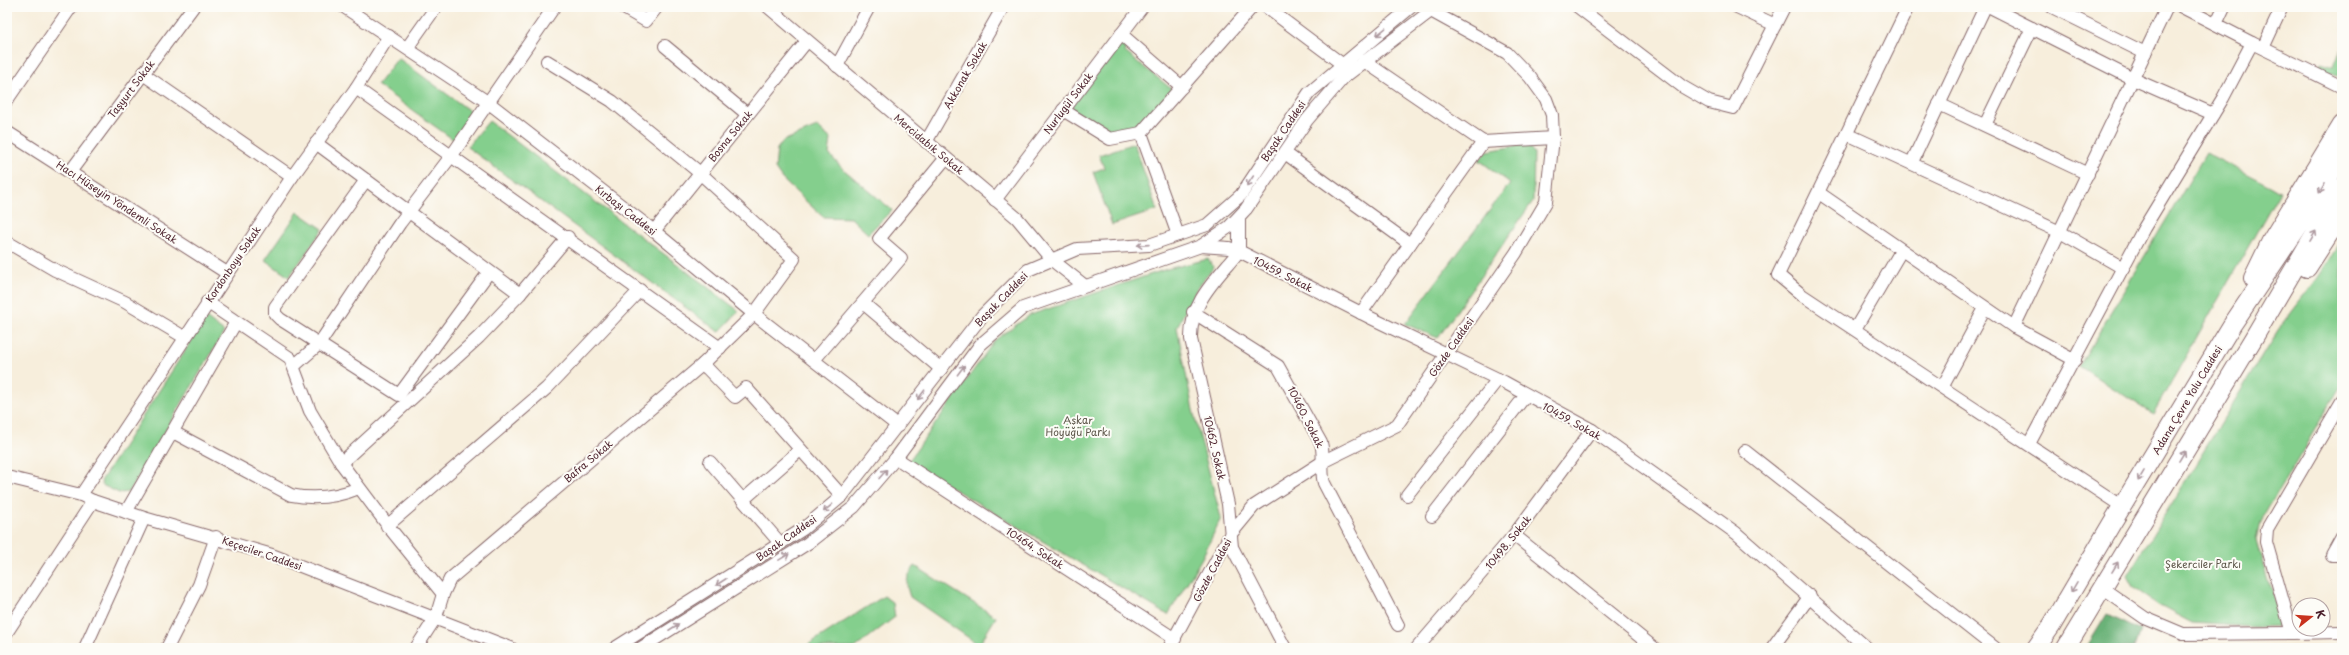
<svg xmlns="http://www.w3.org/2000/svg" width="2349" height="655" viewBox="0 0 2349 655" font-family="'Playpen Sans',sans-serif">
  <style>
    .green { fill: #84cf8d; stroke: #67775c }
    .forest { fill: #6bb278; stroke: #5a6852 }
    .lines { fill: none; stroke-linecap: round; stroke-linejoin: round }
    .minor-casing { stroke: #876769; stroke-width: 14 }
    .highway-casing { stroke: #876769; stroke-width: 20 }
    .minor { stroke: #fff; stroke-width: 12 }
    .highway { stroke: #fff; stroke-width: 18 }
    .oneway { stroke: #ae9aa0 }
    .labels { text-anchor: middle; stroke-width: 4; stroke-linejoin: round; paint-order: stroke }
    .street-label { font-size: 10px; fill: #4a1f2b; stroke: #fdfcf7 }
    .park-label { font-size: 10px; fill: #5b5448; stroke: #fdfcf7 }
  </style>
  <rect width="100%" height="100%" fill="#fdfcf7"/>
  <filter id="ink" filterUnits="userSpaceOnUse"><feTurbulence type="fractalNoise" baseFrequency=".025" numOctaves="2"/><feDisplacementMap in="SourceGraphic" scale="8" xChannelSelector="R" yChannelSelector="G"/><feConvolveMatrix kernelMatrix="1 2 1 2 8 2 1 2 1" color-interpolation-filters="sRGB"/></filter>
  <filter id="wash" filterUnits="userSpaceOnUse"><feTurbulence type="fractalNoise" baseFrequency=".012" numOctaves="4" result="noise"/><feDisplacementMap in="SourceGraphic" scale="16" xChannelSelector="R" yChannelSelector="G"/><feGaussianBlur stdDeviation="0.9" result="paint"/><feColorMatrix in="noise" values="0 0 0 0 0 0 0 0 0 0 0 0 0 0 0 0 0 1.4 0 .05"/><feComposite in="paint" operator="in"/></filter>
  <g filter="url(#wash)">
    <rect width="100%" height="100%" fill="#f7eedc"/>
    <g class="green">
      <path d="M1121 40 1129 44 1125 52 1173 90 1140 129 1112 136 1070 108Z"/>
      <path d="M2342 49V78L2318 69 2320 63 2333 67Z"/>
      <path d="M398 58 474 114 454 140 377 85Z"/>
      <path d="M489 121 739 311 719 332 467 147Z"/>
      <path d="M817 127 831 139 829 154 842 168 892 210 868 234 851 218 823 217 782 179 775 169 777 149 783 141Z"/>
      <path d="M1134 143 1157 210 1112 225 1093 172 1104 168 1099 155Z"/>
      <path d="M1527 144 1534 153 1533 201 1438 338 1405 324 1510 183 1479 160 1487 151Z"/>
      <path d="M2206 153 2280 191 2153 414 2079 366Z"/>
      <path d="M298 212 323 229 289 277 265 260Z"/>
      <path d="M2342 241V384L2260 522 2256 541 2282 626 2253 627 2192 623 2158 605 2133 587 2127 576 2278 330 2317 279Z"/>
      <path d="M1208 259 1214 267 1197 288 1177 327 1193 410 1221 518 1202 558 1168 615 908 462 995 340 1030 315 1167 269Z"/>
      <path d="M206 318 224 332 129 492 119 493 102 485 101 481Z"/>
      <path d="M915 566 996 617 979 645 910 597C905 583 906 577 915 566Z"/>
      <path d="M884 596 893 603 895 617 855 648H803Z"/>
    </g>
    <path class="forest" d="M2107 614 2140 630 2134 648H2086Z"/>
  </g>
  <g filter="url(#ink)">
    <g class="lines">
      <g class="minor-casing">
        <g id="minor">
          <path d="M344 7 489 103 654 231 754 314 898 426"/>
          <path d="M622 7 646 21 657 7"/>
          <path d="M768 7 1017 218 1052 260 1085 286"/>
          <path d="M1266 7 1342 64"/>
          <path d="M1578 7 1683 87 1709 102 1733 108 1784 7"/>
          <path d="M1737 7 1775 25"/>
          <path d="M1908 7 1778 275 1802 295 2123 507"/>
          <path d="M1990 7 2133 79 2213 114"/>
          <path d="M2052 7 2145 53"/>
          <path d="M2182 7 2252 43"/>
          <path d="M2216 24 2224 7"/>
          <path d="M1121 34 1182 87"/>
          <path d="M665 46 747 114"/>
          <path d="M407 48 436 7"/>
          <path d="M2263 48 2282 7"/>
          <path d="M1364 61 1483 142 1553 138"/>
          <path d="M837 66 869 7"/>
          <path d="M143 74 292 177"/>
          <path d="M356 88 720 348"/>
          <path d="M7 100 71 7"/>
          <path d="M1939 104 2088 174"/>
          <path d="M1063 110 1110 139 1141 133"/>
          <path d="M1985 125 2032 28"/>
          <path d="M7 132 227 273"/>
          <path d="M1847 134 2060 232 2123 268"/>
          <path d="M926 142 1003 7"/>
          <path d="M316 143 520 294"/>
          <path d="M1285 153 1410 244 1483 142"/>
          <path d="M1912 162 1985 7"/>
          <path d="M70 172 193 7"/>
          <path d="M366 180 275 307V314L280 319 399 395 489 272"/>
          <path d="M1819 193 2014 327 2075 360"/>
          <path d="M995 200 1142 7"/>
          <path d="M1239 218V251"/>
          <path d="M654 231 807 41"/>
          <path d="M1178 235 1141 133 1252 7"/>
          <path d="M7 242 55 270 125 302 184 337"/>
          <path d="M1201 246 1229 248 1239 251 1371 318 1504 382 1592 430 1736 533 1867 648"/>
          <path d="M1239 251C1217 279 1190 301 1191 339L1228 504 1232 547 1285 648"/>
          <path d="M207 302 290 358 310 411 341 463 392 531 443 594"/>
          <path d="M863 303 941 369"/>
          <path d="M1193 312 1278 366 1321 443C1325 457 1320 470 1324 483L1398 625"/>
          <path d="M1361 313 1410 244"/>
          <path d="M2014 327 2167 7"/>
          <path d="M1855 329 1901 251"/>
          <path d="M814 360 901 258 879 239 945 159"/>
          <path d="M703 364 735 397 746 388 842 496"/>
          <path d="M294 366 319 344 400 223 452 155 554 7"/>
          <path d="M1943 386 1985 308"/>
          <path d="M2342 401 2267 529 2266 542 2292 633 2342 632"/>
          <path d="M173 432 291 495C315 500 337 497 359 488"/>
          <path d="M2029 444 2144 228 2223 98 2252 43 2342 87"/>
          <path d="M1745 451 1995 648"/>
          <path d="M896 458 1175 639"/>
          <path d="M710 462 780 543"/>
          <path d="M341 463 479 337 520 294 568 237"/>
          <path d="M7 477 81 495 93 501 144 518 272 555 511 648"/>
          <path d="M81 495 292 177 356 88 389 36"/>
          <path d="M1407 495 1498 379"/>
          <path d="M743 500 800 450"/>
          <path d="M126 512 236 322"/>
          <path d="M1432 516 1526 395"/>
          <path d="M387 526 547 388 640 290"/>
          <path d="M1514 535 1654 648"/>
          <path d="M2342 537 2332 555H2342"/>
          <path d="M2102 588 2145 618 2183 634 2292 633"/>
          <path d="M7 632 93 501"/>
          <path d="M85 648 144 518"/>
          <path d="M167 648 199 585 216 537"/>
          <path d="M416 648 436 617 443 594 450 579 703 364 754 314 794 259 700 173 612 101 547 61"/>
          <path d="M615 648 803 529 842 496 982 316 1028 270 1077 249 1149 245 1207 225 1241 195 1309 93 1411 7"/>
          <path d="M641 648 808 543 854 507 896 458 980 345 1023 308 1201 246 1229 227 1246 209 1307 120 1343 78 1436 7"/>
          <path d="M1169 648 1230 535 1254 506 1324 461 1397 425 1516 253 1546 202 1553 138 1552 115 1546 99 1530 77 1507 53 1431 11"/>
          <path d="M1417 648 1514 535 1592 430"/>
          <path d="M1772 648 1810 596"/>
        </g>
      </g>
      <g class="highway-casing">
        <g id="highway">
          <path d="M2307 268 2342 214"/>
          <path d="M2253 278 2271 241 2342 125"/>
          <path d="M2036 648 2052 625 2112 523 2232 325 2308 212 2342 155"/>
          <path d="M2066 648 2253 339 2342 187"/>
        </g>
      </g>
      <use href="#minor" class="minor"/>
      <use href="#highway" class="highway"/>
    </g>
    <defs><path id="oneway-shaft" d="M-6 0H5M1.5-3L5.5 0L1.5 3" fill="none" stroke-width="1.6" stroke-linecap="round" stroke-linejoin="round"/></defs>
    <g class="oneway">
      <use href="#oneway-shaft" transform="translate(1381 32) rotate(140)"/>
      <use href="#oneway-shaft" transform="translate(1250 181) rotate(124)"/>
      <use href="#oneway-shaft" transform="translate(2322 188) rotate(120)"/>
      <use href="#oneway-shaft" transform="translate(2313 236) rotate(-60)"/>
      <use href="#oneway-shaft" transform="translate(1143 245) rotate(176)"/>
      <use href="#oneway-shaft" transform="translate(961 370) rotate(-53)"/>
      <use href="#oneway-shaft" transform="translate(921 395) rotate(127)"/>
      <use href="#oneway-shaft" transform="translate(2182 456) rotate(-59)"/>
      <use href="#oneway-shaft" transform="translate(883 474) rotate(-49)"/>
      <use href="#oneway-shaft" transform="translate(2141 476) rotate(121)"/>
      <use href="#oneway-shaft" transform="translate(828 508) rotate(140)"/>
      <use href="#oneway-shaft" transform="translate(784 557) rotate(-31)"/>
      <use href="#oneway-shaft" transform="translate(2115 567) rotate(-59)"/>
      <use href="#oneway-shaft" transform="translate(721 582) rotate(147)"/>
      <use href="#oneway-shaft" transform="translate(2074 587) rotate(120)"/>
      <use href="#oneway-shaft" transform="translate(674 627) rotate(-33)"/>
    </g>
  </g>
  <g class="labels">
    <g class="street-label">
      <text transform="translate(965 75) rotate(-60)" y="4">Akkonak Sokak</text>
      <text transform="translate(131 89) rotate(-53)" y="4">Taşyurt Sokak</text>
      <text transform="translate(1068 103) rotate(-53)" y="4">Nurlugül Sokak</text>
      <text transform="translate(1283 131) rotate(-56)" y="4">Başak Caddesi</text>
      <text transform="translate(730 136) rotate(-51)" y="4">Bosna Sokak</text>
      <text transform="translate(929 144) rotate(40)" y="4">Mercidabık Sokak</text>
      <text transform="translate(117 202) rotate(33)" y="4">Hacı Hüseyin Yöndemli Sokak</text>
      <text transform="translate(626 210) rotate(38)" y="4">Kırbaşı Caddesi</text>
      <text transform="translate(233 264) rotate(-56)" y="4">Kordonboyu Sokak</text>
      <text transform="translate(1283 274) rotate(27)" y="4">10459. Sokak</text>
      <text transform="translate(1001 299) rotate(-46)" y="4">Başak Caddesi</text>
      <text transform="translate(1451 347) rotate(-55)" y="4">Gözde Caddesi</text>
      <text transform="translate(2187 400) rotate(-59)" y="4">Adana Çevre Yolu Caddesi</text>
      <text transform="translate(1306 417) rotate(63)" y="4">10460. Sokak</text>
      <text transform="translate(1572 421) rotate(29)" y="4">10459. Sokak</text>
      <text transform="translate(1215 448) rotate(77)" y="4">10462. Sokak</text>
      <text transform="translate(588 461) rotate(-40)" y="4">Bafra Sokak</text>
      <text transform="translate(786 538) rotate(-35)" y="4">Başak Caddesi</text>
      <text transform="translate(1508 542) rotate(-51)" y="4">10498. Sokak</text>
      <text transform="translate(1035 548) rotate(33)" y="4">10464. Sokak</text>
      <text transform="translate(262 553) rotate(19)" y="4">Keçeciler Caddesi</text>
      <text transform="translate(1212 570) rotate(-62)" y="4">Gözde Caddesi</text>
    </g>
    <g class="park-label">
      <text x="1078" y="424">Aşkar<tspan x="1078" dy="12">Höyüğü Parkı</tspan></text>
      <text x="2203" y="568">Şekerciler Parkı</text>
    </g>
  </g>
  <rect width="2349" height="655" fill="none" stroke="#fdfcf7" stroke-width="24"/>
  <g transform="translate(2311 617) rotate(73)"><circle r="19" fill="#fdfcf7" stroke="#b5a4a5"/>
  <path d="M0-3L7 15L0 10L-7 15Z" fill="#c8321e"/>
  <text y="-6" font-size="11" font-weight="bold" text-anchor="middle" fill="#4a1f2b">K</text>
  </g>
</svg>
